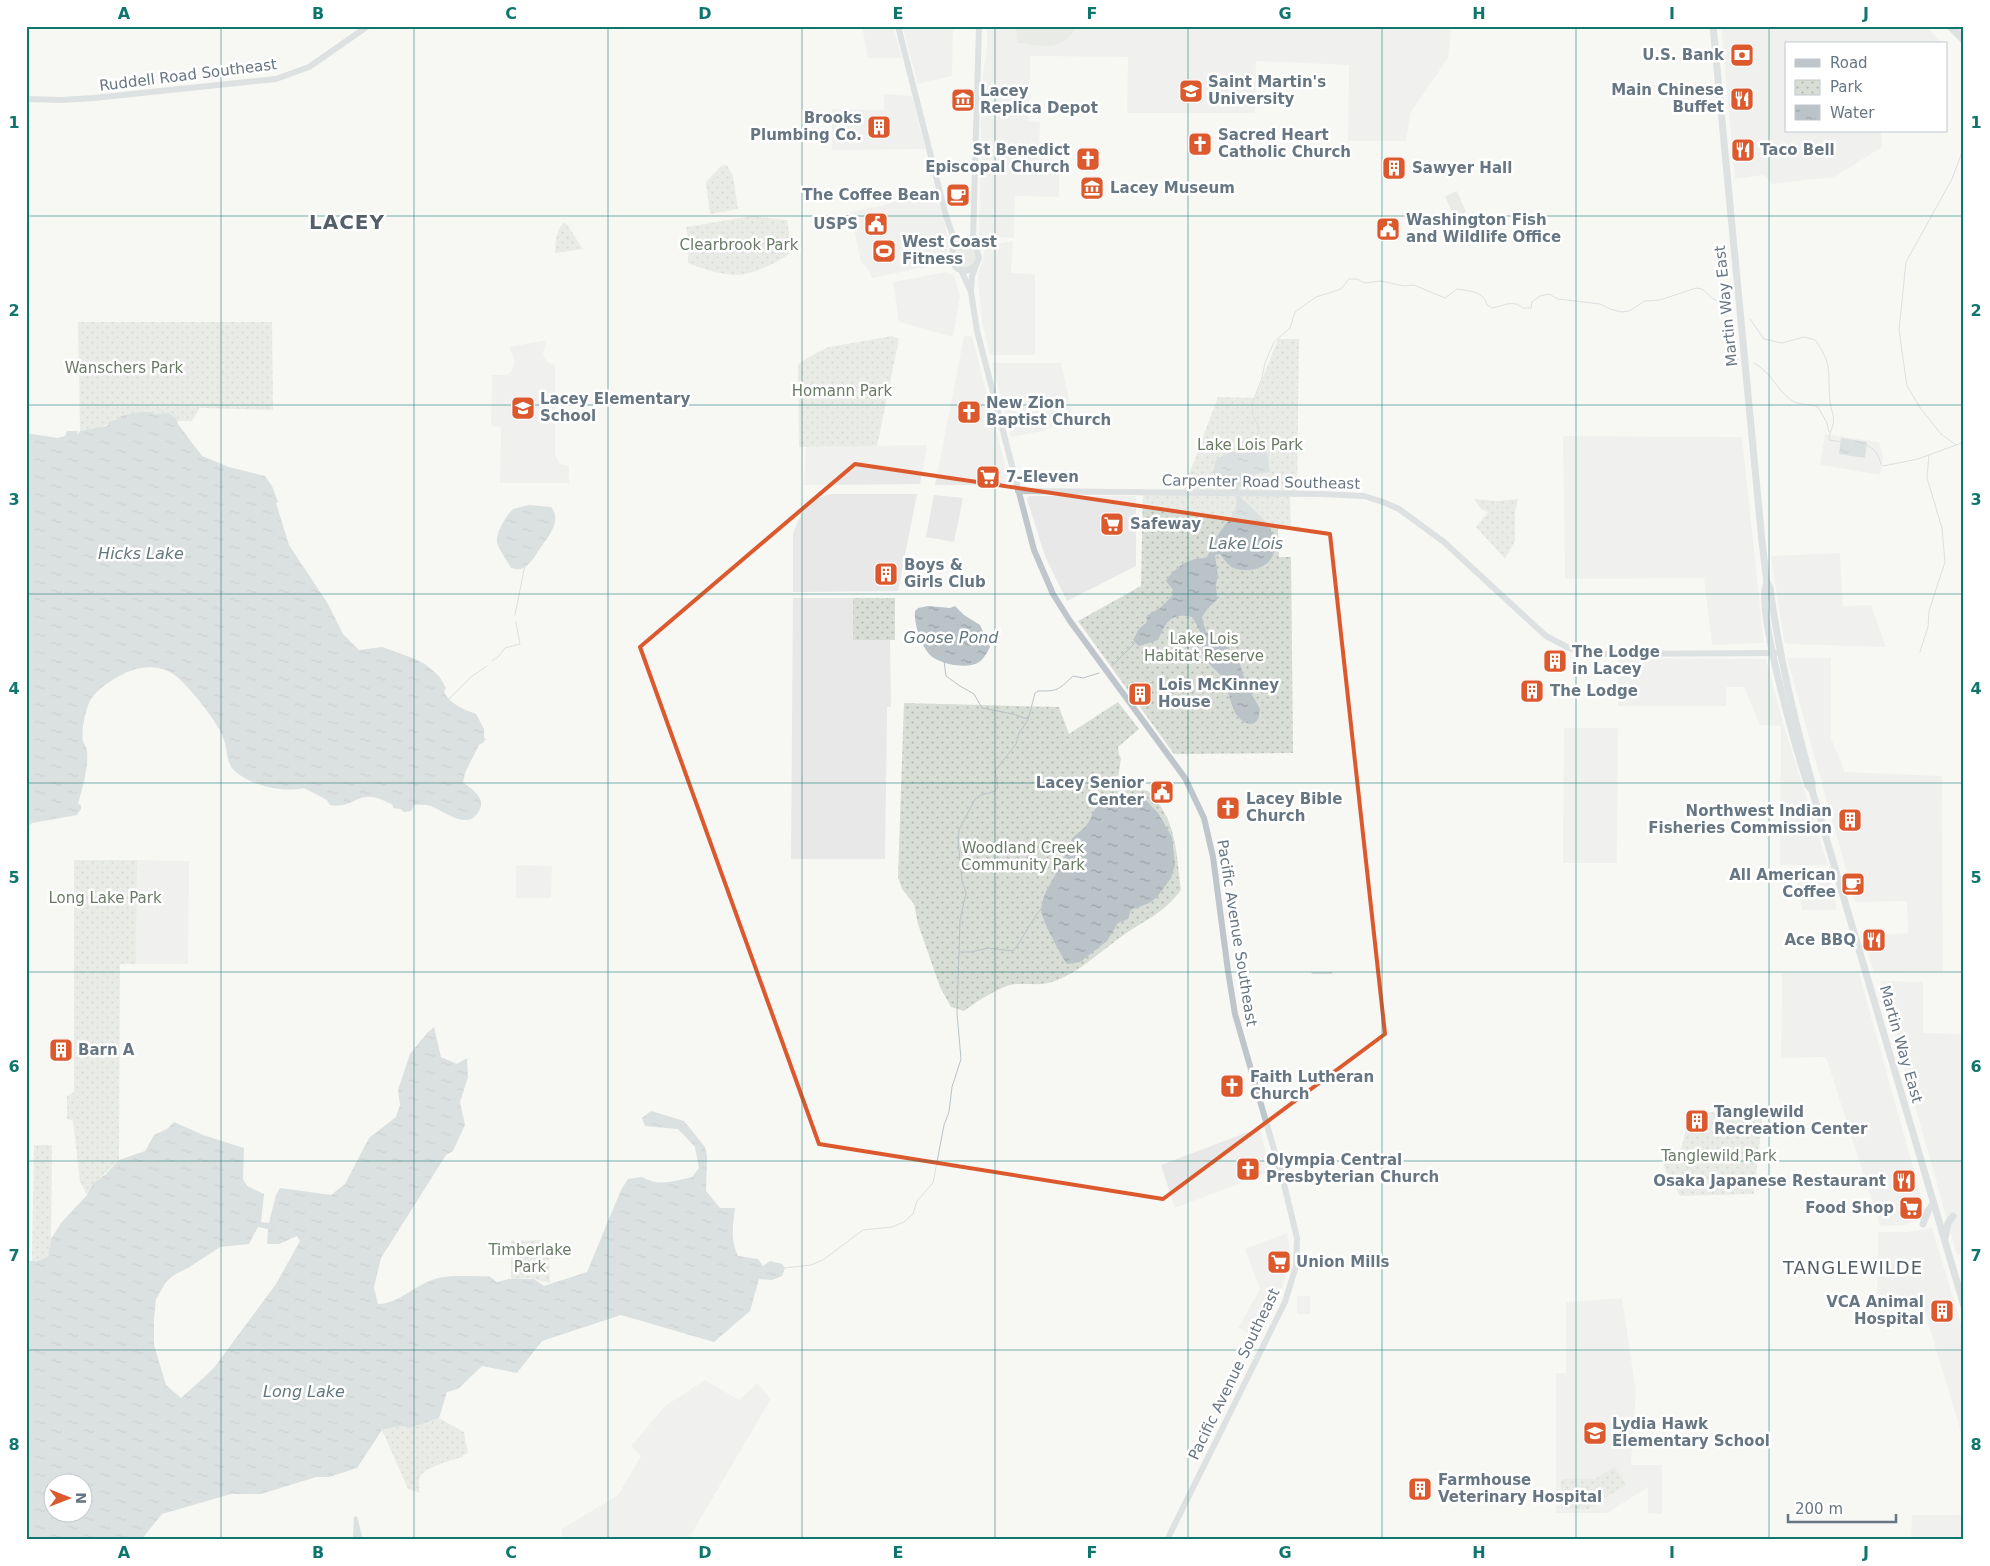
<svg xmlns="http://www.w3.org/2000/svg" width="1990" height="1566" viewBox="0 0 1990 1566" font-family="'DejaVu Sans',sans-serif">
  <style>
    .built { fill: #e7e8e7 }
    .green { fill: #d8ddd5 }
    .park { fill: url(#park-dots) }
    .water { fill: url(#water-ripples); fill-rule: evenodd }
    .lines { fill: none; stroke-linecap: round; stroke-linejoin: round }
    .stream { stroke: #b9c3c8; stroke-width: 1 }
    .secondary { stroke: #bec5cb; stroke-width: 6 }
    .primary { stroke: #bec5cb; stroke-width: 7 }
    .motorway { stroke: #bec5cb; stroke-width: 8 }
    .marked { fill: none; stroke: #dc592e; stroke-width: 4; stroke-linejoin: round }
    .grid { fill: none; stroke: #0f766e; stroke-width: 1; stroke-opacity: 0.55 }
    .labels { text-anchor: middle; stroke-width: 5; stroke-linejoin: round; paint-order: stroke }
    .poi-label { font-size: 15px; font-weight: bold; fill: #677683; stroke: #fff; text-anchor: start }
    .street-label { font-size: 15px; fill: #677683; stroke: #fff }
    .park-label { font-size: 15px; fill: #697b65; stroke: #fff }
    .water-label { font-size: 16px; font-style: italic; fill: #63777f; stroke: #fff }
    .quarter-label { font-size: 18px; letter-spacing: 1px; fill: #545f69; stroke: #fff }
    .district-label { font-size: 20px; font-weight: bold; letter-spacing: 1px; fill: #545f69; stroke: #fff }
    .neatline { fill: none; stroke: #0f766e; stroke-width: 2 }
    .grid-label { font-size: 16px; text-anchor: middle; font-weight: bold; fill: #0f766e }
  </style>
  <defs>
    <pattern id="park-dots" width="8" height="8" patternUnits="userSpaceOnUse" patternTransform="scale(1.25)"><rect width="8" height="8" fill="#d8ddd5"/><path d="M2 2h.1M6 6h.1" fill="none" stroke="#b3b8b2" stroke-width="1.8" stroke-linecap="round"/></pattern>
    <pattern id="water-ripples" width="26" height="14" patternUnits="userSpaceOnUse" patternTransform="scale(1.25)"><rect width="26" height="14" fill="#b9c3c8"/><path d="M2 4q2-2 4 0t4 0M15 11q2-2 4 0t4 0" fill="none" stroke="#9aa3a8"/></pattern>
  </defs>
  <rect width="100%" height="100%" fill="#f7f7f4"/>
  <g class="built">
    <path d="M862 26H893L902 58H868Z"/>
    <path d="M902 26H953L952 76 918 84Z"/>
    <path d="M987 26H1452L1448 58 1411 112 1406 141H1348L1349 65 1256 61 1255 113H1127L1128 57 1030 56 1029 121 1040 122 1039 159 1059 160V197L1015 196 1014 238 979 236 982 81 987 48Z"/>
    <path d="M1721 26H1926L1943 44H1786V131H1881L1882 147 1834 177 1772 184 1764 175 1735 179Z"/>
    <path d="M884 94 912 96 925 149 832 150V109L884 110Z"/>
    <path d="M935 187 950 243 945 258 934 265 872 278 867 267 861 262 850 212 885 205Z"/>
    <path d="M1013 241 1011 273 1035 274V355H990L982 322 978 280 979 269 982 264 984 251 995 244Z"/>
    <path d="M947 272 954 275 960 296 953 337 899 322 893 282Z"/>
    <path d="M964 336H972L1009 480 1006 485H935Z"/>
    <path d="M547 340 543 352 544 357 549 363 555 365V455L560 464 569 466V483H500L501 427 491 426 492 375H506L511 372 515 361 509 347Z"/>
    <path d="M992 363H1061L1075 425 1053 426 1043 431 1011 437Z"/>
    <path d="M1825 434 1879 442 1883 457 1880 475 1820 465Z"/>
    <path d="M1563 436 1742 437 1764 643 1712 645 1704 578 1565 579Z"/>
    <path d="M927 445 920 484 804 485 806 447Z"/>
    <path d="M830 494H917L898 591 793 592V534L798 521 804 510 817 499Z"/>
    <path d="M934 495 963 498 954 542 926 537Z"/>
    <path d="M1030 496H1136V566L1067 601 1045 556 1027 499Z"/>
    <path d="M1840 553 1843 606 1871 605 1886 647 1787 644 1784 642 1771 556Z"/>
    <path d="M793 598H853V640H890L891 707H887L885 859H791Z"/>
    <path d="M1618 658 1766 659 1784 726 1828 865H1780L1781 726 1760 725 1744 687H1726V706H1618Z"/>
    <path d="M1787 658H1831V738L1845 772 1942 776 1943 972 1874 973 1863 936 1908 933 1907 901 1855 902Z"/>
    <path d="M1564 728H1618L1617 863H1563Z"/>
    <path d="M137 860 189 861 188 964H136Z"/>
    <path d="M516 865 552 866 551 898H516Z"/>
    <path d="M1795 874H1828L1837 910H1802Z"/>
    <path d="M1782 973H1859L1925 1210 1924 1218 1904 1225 1880 1226 1826 1057 1781 1058Z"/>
    <path d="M1880 981 1923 982V1033L1964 1034V1253L1957 1255Z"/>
    <path d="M1259 1128 1272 1171 1175 1208 1161 1165Z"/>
    <path d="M1932 1228 1964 1334V1442L1921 1299 1877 1298 1878 1232H1907Z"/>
    <path d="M1287 1233 1290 1252 1286 1275 1278 1299 1259 1339 1238 1328 1260 1289 1245 1249Z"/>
    <rect x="1297" y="1296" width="13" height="18"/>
    <path d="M1622 1298 1636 1392 1631 1465H1662V1514L1648 1513V1487L1607 1513H1556V1373H1566V1302Z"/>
    <path d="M705 1380 739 1400 757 1383 771 1399 689 1538 686 1536 684 1540H562V1529L618 1495 641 1456 631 1446 665 1406Z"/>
    <path d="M1912 1515H1964V1540H1911Z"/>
  </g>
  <g class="green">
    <path d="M1016 26H1078C1059 54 1045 45 1017 43Z"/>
    <path d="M1457 191 1466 212 1454 217 1445 196Z"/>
    <circle cx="965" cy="257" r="11"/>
  </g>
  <g class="park">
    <path d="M727 165 733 176 738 209 710 214 706 182 721 166Z"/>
    <path d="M752 216 787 220 792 251C783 261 751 275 738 275 721 275 703 269 688 263L689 243 686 227Z"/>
    <path d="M563 223H566L583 249 555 253C556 242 555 232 563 223Z"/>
    <path d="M78 322H272L273 410 200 408 192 421H178L177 419 169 413 153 414 151 412 123 415 101 428 80 431Z"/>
    <path d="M892 336 899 339 877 446 799 447 798 364 818 352 829 347Z"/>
    <path d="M1278 339H1299L1297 493 1290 495 1291 528 1278 529 1279 557H1291L1293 753 1174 754 1078 621 1141 586 1143 492 1182 493 1218 397 1255 398Z"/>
    <path d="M1474 499 1498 501 1518 499 1515 513V541L1505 559 1476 527 1488 512 1481 509Z"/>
    <rect x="853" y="598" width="42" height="42"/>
    <path d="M1118 702 1139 729 1118 747 1119 755 1121 758 1117 785 1148 791C1177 819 1176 852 1181 890 1164 913 1147 919 1125 934 1103 949 1080 972 1055 981 1041 987 1025 982 1010 985 998 988 974 1003 964 1011L951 1007 940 987 918 924 914 904 902 889 898 877 904 703 1059 707 1069 734Z"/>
    <path d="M74 860H137L136 964H120L119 1160C108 1172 94 1181 87 1195L80 1182 73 1121 67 1119V1096L74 1092Z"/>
    <path d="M1686 1112 1763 1113 1754 1194 1680 1196 1663 1165C1685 1155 1686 1134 1686 1112Z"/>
    <path d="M34 1145H52L51 1239 48 1257 45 1259 32 1261Z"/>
    <path d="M542 1240 564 1251 561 1257 549 1259 550 1283 530 1278 511 1279V1241Z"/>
    <path d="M439 1418 464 1432 468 1453 463 1455V1457C454 1459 423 1468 420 1477 418 1481 419 1488 420 1493L408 1489 382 1430 399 1426 410 1428Z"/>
    <path d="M1614 1467 1626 1483 1625 1485 1587 1510 1561 1508V1481L1563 1479H1595Z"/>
  </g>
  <g class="water">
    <path d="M144 412H151L153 414 169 413 177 419 178 424 202 456 229 467 265 476 272 486 278 502 276 503 289 545 328 604 343 634 359 650 382 647 415 659 425 664 439 676 446 688 444 692C451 705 463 709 476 714L484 729V738L486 739 483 743 479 745 465 773 463 782C471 789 485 796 480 809 470 832 447 813 433 807 427 804 421 805 414 805L411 811 404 812 401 809 393 808V805C385 801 375 796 366 797 352 799 348 808 330 805L327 800 304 788C284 793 252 786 236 772 225 764 228 749 223 737 217 721 190 688 177 677 167 668 153 666 141 668 125 670 94 689 89 703 85 713 81 731 83 741 84 744 87 748 87 751 89 766 82 789 78 804L81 805V809L77 815 32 823 26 828V433L57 438 65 436 67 431H77L78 434 80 431 107 426 109 422 115 420 123 415Z"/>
    <path d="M1841 438 1867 442 1865 458 1839 454Z"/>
    <path d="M1256 441C1269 445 1268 461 1270 472L1255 474 1247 484 1239 487 1240 497C1248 504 1265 519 1270 528 1282 551 1271 570 1245 570 1240 570 1234 569 1230 566 1226 563 1223 557 1220 554L1215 555 1218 576 1216 584 1217 600 1208 608 1202 617 1206 632 1229 649 1239 661 1246 684 1260 709C1259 715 1258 725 1250 724 1230 720 1231 692 1223 679 1218 670 1206 664 1203 654 1202 651 1203 646 1203 643 1202 633 1197 625 1192 617 1171 612 1166 622 1158 640L1139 646 1133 640C1135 637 1137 632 1139 629 1144 624 1149 624 1146 616L1160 608 1173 595V590L1166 581C1172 571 1183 562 1195 559 1199 558 1202 559 1207 557 1211 549 1215 539 1220 532 1229 519 1244 507 1232 490 1226 482 1218 485 1213 472L1216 460 1227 453 1249 450Z"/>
    <path d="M529 505 551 507C563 521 547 538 539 550 535 556 530 565 523 568 519 570 515 569 511 568 507 561 499 550 497 542 496 532 506 516 513 509Z"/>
    <path d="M928 606 950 608 955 606 964 615 980 625 990 647C988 651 983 660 979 662 968 670 939 664 930 655 921 645 914 625 915 611L918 608Z"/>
    <path d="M1129 794 1144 798 1158 813 1172 837 1175 865 1171 878 1157 897 1149 903 1131 910 1128 919 1118 923 1107 941 1080 962 1067 964C1062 957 1040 917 1041 909 1043 891 1056 876 1063 861 1066 854 1068 846 1072 839 1076 833 1084 830 1088 823 1092 816 1093 810 1100 804 1108 799 1120 797 1129 794Z"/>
    <path d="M434 1027 441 1057 457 1064 467 1058 468 1077 460 1102 465 1125 453 1151 446 1155 381 1258 374 1287 378 1304C398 1304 415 1285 435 1279 451 1274 472 1277 489 1276L497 1282 509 1279H534L544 1286 587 1272 621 1190 628 1179 642 1177C658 1187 674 1181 692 1177L699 1168 695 1147 678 1129 645 1126 642 1118 651 1111 684 1121 705 1147 707 1156 706 1191 720 1208H735C733 1225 730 1239 738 1256L758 1259 763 1266 770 1261 782 1264 785 1268 782 1276 772 1280 759 1279 750 1311 714 1342 621 1315 542 1341 517 1373 482 1366 458 1389 447 1392 439 1418 410 1428 399 1426 382 1430 357 1468 329 1477H316L261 1494H231L162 1514 141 1540H26V1261H37L48 1257 51 1239 61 1223 87 1195 93 1184 106 1174 119 1160 145 1151 154 1135 167 1129 174 1122 203 1135 244 1148 243 1179 247 1186 264 1194 261 1222 269 1223 276 1195 280 1188 331 1195 345 1184 369 1138 396 1117 400 1105 398 1090 410 1054 427 1033ZM258 1227 268 1229 267 1244H279L297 1236 300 1241 276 1284 213 1369 181 1398 166 1385 154 1345V1319L156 1299 166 1282 174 1275 188 1268 220 1247 249 1244ZM52 1484H82V1514H52Z"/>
    <path d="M357 1516 363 1540H353L354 1517Z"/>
  </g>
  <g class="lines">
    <g class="stream">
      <path d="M1750 319 1764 339 1782 343 1804 337 1815 340C1834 366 1827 373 1830 402 1831 410 1835 417 1833 425 1831 431 1829 434 1829 440L1842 442"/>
      <path d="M1733 359H1738"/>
      <path d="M1754 363C1772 373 1776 389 1791 400 1799 406 1809 403 1818 407L1827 423 1829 432"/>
      <path d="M1256 441 1259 428 1253 415 1252 404 1262 378 1265 363 1274 342 1290 328 1295 312 1316 297 1341 289 1349 279H1357L1365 283 1381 281 1404 286 1414 285 1445 298 1457 289C1469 291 1484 291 1487 305L1492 308C1504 306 1512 299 1523 308H1531L1532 302 1540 296 1549 294 1558 299 1600 304 1610 309 1621 312 1629 311 1645 301 1660 300 1696 288 1702 289 1713 299 1725 304 1732 313"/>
      <path d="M1866 445C1875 449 1878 454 1881 464L1883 466 1918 459 1964 442"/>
      <path d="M1956 445 1941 434 1921 409 1907 386 1899 330 1906 262 1952 179 1964 147"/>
      <path d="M515 615 525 565"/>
      <path d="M1920 652 1928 627 1929 611 1945 562 1942 528 1927 478 1929 455"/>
      <path d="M492 661 498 657 505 648 520 644 516 622"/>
      <path d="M944 661 946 676 960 686 974 694 982 708 1013 714 1027 719"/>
      <path d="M1112 666 1136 642"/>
      <path d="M448 700 471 677 487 666"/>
      <path d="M960 952H971L988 948 1013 951C1021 942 1037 911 1042 908"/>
      <path d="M1312 973H1332"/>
      <path d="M784 1268 811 1265 823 1260 863 1230 892 1227 904 1222 913 1214 917 1201 933 1183 944 1125 949 1112 952 1087 961 1059 957 1013 960 920 966 893 962 881 958 841 959 830 975 799 981 795 995 791 998 787 995 771 1016 744 1019 733 1028 720 1035 693 1038 691C1058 691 1057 691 1073 676L1083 678 1099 673"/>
    </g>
    <g class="secondary">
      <path d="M898 26 946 216 953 236 954 248"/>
      <path d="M26 99 61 100 94 98 276 79 309 67 368 26"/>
      <path d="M975 266C947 287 941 228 975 247"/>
      <path d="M961 270 971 292 977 331 1034 550 1053 594 1070 621 1185 778 1204 818 1213 857 1228 971 1235 1014 1284 1184 1297 1238 1296 1266 1285 1302 1167 1540"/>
      <path d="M971 290 972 276 979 258 973 239 979 26"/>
      <path d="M1018 491 1322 494 1364 496 1383 502 1399 509 1444 542 1546 636 1569 648 1600 654 1780 653"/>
    </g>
    <g class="primary">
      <path d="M1713 26 1762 542 1767 583 1770 588C1779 655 1794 719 1812 783V790L1964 1306"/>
      <path d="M1767 583C1754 605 1798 755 1808 786L1812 790"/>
      <path d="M1923 1224 1928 1211 1933 1204"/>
      <path d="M1945 1238 1948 1223 1953 1216"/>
    </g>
    <path class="motorway" d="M1950 26 1964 40"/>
  </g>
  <path d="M0 0H1990V1566H0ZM855 464 1330 534 1385 1034 1163 1199 819 1144 640 647Z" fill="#f7f7f4" fill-opacity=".55" fill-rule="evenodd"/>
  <path class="marked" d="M855 464 1330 534 1385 1034 1163 1199 819 1144 640 647Z"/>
  <path class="grid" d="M221 26V1540M414 26V1540M608 26V1540M802 26V1540M995 26V1540M1188 26V1540M1382 26V1540M1576 26V1540M1769 26V1540M26 216H1964M26 405H1964M26 594H1964M26 783H1964M26 972H1964M26 1161H1964M26 1350H1964"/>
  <defs>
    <g id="bank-square" transform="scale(1.25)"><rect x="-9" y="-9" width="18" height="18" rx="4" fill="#dc592e" stroke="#fff"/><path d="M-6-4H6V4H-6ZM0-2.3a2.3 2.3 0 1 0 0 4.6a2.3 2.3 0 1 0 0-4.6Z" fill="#fff"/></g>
    <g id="university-square" transform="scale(1.25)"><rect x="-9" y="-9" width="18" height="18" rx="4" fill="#dc592e" stroke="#fff"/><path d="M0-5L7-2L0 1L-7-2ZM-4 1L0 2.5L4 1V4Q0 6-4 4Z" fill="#fff"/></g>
    <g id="restaurant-square" transform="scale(1.25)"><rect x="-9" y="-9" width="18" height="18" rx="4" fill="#dc592e" stroke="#fff"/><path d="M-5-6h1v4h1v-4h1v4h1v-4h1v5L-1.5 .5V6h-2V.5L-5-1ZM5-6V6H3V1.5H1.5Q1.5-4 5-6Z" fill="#fff"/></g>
    <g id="museum-square" transform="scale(1.25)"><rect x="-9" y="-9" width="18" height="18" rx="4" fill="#dc592e" stroke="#fff"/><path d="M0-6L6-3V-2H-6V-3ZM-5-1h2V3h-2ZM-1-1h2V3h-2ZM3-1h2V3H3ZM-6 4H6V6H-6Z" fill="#fff"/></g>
    <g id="building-square" transform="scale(1.25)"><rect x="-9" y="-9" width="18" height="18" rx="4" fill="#dc592e" stroke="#fff"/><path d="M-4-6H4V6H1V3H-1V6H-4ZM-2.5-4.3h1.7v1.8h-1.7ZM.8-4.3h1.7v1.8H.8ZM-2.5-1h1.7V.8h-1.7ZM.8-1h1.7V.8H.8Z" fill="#fff"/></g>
    <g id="church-square" transform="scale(1.25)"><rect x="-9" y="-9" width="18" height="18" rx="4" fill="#dc592e" stroke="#fff"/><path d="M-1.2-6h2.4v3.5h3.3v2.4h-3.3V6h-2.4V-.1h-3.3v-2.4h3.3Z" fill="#fff"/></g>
    <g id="cafe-square" transform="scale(1.25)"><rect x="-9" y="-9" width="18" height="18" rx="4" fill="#dc592e" stroke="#fff"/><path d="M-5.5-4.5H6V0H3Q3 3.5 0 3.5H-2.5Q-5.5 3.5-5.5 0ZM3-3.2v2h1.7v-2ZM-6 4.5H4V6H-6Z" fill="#fff"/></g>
    <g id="civic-square" transform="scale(1.25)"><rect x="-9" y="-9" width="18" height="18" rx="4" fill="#dc592e" stroke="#fff"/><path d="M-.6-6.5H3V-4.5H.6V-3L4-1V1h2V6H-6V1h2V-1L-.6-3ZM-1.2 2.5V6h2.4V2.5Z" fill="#fff"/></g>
    <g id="stadium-square" transform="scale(1.25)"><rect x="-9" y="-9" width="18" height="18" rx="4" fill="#dc592e" stroke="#fff"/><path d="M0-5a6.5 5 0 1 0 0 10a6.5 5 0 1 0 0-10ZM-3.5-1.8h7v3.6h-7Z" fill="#fff"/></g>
    <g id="school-square" transform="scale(1.25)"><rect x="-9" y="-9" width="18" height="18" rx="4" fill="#dc592e" stroke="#fff"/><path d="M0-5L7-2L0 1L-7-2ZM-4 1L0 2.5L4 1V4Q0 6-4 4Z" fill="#fff"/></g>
    <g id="supermarket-square" transform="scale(1.25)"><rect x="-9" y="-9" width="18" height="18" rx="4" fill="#dc592e" stroke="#fff"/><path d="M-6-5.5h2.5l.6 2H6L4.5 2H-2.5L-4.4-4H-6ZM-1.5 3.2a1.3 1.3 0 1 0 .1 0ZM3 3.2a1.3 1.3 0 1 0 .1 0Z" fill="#fff"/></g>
  </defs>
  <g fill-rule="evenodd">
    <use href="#bank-square" x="1742" y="55"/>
    <use href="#university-square" x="1191" y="91"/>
    <use href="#restaurant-square" x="1742" y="99"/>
    <use href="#museum-square" x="963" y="100"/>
    <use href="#building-square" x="879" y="127"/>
    <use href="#church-square" x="1200" y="144"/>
    <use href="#restaurant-square" x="1743" y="150"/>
    <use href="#church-square" x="1088" y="159"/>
    <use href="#building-square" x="1394" y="168"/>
    <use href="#museum-square" x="1092" y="188"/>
    <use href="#cafe-square" x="958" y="195"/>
    <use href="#civic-square" x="876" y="224"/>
    <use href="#civic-square" x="1388" y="229"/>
    <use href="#stadium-square" x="884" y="251"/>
    <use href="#school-square" x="523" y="408"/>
    <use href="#church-square" x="969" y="412"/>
    <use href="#supermarket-square" x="988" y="477"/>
    <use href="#supermarket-square" x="1112" y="524"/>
    <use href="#building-square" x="886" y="574"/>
    <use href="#building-square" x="1555" y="661"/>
    <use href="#building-square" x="1532" y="691"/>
    <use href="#building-square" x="1140" y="694"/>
    <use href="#civic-square" x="1162" y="792"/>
    <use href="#church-square" x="1228" y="808"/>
    <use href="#building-square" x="1850" y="820"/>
    <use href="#cafe-square" x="1853" y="884"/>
    <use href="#restaurant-square" x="1874" y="940"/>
    <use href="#building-square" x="61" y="1050"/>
    <use href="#church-square" x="1232" y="1086"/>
    <use href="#building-square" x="1697" y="1121"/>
    <use href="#church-square" x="1248" y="1169"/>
    <use href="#restaurant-square" x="1904" y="1181"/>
    <use href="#supermarket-square" x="1911" y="1208"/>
    <use href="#supermarket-square" x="1279" y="1262"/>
    <use href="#building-square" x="1942" y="1311"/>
    <use href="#school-square" x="1595" y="1433"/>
    <use href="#building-square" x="1420" y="1489"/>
  </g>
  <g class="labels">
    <g class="poi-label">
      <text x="1724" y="60" text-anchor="end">U.S. Bank</text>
      <text x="1208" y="87">Saint Martin's<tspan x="1208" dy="17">University</tspan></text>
      <text x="1724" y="95" text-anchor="end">Main Chinese<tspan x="1724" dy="17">Buffet</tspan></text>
      <text x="980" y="96">Lacey<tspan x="980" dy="17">Replica Depot</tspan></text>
      <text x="862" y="123" text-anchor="end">Brooks<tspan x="862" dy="17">Plumbing Co.</tspan></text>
      <text x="1218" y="140">Sacred Heart<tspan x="1218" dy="17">Catholic Church</tspan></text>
      <text x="1070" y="155" text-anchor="end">St Benedict<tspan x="1070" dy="17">Episcopal Church</tspan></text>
      <text x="1760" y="155">Taco Bell</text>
      <text x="1412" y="173">Sawyer Hall</text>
      <text x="1110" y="193">Lacey Museum</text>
      <text x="940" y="200" text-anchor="end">The Coffee Bean</text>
      <text x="1406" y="225">Washington Fish<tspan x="1406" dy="17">and Wildlife Office</tspan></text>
      <text x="858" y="229" text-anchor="end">USPS</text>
      <text x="902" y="247">West Coast<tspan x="902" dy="17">Fitness</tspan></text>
      <text x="540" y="404">Lacey Elementary<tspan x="540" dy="17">School</tspan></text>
      <text x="986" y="408">New Zion<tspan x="986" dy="17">Baptist Church</tspan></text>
      <text x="1006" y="482">7-Eleven</text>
      <text x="1130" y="529">Safeway</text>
      <text x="904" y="570">Boys &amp;<tspan x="904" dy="17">Girls Club</tspan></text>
      <text x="1572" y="657">The Lodge<tspan x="1572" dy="17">in Lacey</tspan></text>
      <text x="1158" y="690">Lois McKinney<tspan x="1158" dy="17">House</tspan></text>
      <text x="1550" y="696">The Lodge</text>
      <text x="1144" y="788" text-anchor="end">Lacey Senior<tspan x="1144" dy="17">Center</tspan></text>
      <text x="1246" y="804">Lacey Bible<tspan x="1246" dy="17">Church</tspan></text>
      <text x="1832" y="816" text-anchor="end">Northwest Indian<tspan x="1832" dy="17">Fisheries Commission</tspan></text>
      <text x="1836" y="880" text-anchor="end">All American<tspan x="1836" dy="17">Coffee</tspan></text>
      <text x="1856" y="945" text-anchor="end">Ace BBQ</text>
      <text x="78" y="1055">Barn A</text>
      <text x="1250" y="1082">Faith Lutheran<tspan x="1250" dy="17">Church</tspan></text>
      <text x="1714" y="1117">Tanglewild<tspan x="1714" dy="17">Recreation Center</tspan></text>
      <text x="1266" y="1165">Olympia Central<tspan x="1266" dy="17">Presbyterian Church</tspan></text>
      <text x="1886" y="1186" text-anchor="end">Osaka Japanese Restaurant</text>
      <text x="1894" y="1213" text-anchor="end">Food Shop</text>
      <text x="1296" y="1267">Union Mills</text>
      <text x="1924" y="1307" text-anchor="end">VCA Animal<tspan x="1924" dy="17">Hospital</tspan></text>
      <text x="1612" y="1429">Lydia Hawk<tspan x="1612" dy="17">Elementary School</tspan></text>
      <text x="1438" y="1485">Farmhouse<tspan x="1438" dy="17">Veterinary Hospital</tspan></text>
    </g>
    <g class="street-label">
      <text transform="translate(188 75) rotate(-7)" y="5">Ruddell Road Southeast</text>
      <text transform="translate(1726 306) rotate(-96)" y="5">Martin Way East</text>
      <text transform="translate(1261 482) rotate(1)" y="5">Carpenter Road Southeast</text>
      <text transform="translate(1237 933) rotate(81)" y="5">Pacific Avenue Southeast</text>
      <text transform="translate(1901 1044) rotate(74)" y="5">Martin Way East</text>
      <text transform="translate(1234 1374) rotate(-64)" y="5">Pacific Avenue Southeast</text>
    </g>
    <g class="park-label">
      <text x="739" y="250">Clearbrook Park</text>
      <text x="124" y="373">Wanschers Park</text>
      <text x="842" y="396">Homann Park</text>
      <text x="1250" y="450">Lake Lois Park</text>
      <text x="1204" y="644">Lake Lois<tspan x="1204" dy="17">Habitat Reserve</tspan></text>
      <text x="1023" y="853">Woodland Creek<tspan x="1023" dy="17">Community Park</tspan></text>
      <text x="105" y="903">Long Lake Park</text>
      <text x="1719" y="1161">Tanglewild Park</text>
      <text x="530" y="1255">Timberlake<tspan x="530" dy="17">Park</tspan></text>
    </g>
    <g class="water-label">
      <text x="1246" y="549">Lake Lois</text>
      <text x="141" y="559">Hicks Lake</text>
      <text x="951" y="643">Goose Pond</text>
      <text x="304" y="1397">Long Lake</text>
    </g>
    <g class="quarter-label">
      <text x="1853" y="1274">TANGLEWILDE</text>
    </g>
    <g class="district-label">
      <text x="347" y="229">LACEY</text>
    </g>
  </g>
  <rect width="1990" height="1566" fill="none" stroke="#ffffff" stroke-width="55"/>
  <rect x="1785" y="42" width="162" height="90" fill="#ffffff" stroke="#c2c8cd"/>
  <rect x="1795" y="59" width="25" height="8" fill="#bec5cb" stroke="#c2c8cd"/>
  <text x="1830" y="68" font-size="15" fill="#677683">Road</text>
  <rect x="1795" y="80" width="25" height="15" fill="url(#park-dots)" stroke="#c2c8cd"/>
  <text x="1830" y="92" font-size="15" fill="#677683">Park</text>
  <rect x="1795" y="105" width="25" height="15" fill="url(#water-ripples)" stroke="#c2c8cd"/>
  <text x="1830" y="118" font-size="15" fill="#677683">Water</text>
  <g transform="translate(68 1498) rotate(90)"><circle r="24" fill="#ffffff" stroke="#c2c8cd"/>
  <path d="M0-4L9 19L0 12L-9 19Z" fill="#dc592e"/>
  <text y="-8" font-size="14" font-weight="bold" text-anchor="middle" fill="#677683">N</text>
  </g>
  <path d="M1788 1514v8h108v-8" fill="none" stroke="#677683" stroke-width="2.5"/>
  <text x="1795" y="1514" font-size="15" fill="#677683" stroke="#ffffff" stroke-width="4" paint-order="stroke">200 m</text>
  <rect x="28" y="28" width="1934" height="1510" class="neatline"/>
  <g class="grid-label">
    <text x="124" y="19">A</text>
    <text x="318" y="19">B</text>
    <text x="511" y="19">C</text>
    <text x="705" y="19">D</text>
    <text x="898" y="19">E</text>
    <text x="1092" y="19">F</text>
    <text x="1285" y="19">G</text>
    <text x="1479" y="19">H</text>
    <text x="1672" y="19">I</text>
    <text x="1866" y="19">J</text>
    <text x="14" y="128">1</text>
    <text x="1976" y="128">1</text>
    <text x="14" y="316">2</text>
    <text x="1976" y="316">2</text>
    <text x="14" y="505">3</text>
    <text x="1976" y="505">3</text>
    <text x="14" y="694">4</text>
    <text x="1976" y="694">4</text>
    <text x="14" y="883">5</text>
    <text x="1976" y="883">5</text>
    <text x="14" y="1072">6</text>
    <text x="1976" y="1072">6</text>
    <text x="14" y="1261">7</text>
    <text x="1976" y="1261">7</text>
    <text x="14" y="1450">8</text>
    <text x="1976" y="1450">8</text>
    <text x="124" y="1558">A</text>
    <text x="318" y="1558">B</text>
    <text x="511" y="1558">C</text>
    <text x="705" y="1558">D</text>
    <text x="898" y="1558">E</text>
    <text x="1092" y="1558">F</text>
    <text x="1285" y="1558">G</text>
    <text x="1479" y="1558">H</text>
    <text x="1672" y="1558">I</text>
    <text x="1866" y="1558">J</text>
  </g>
</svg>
